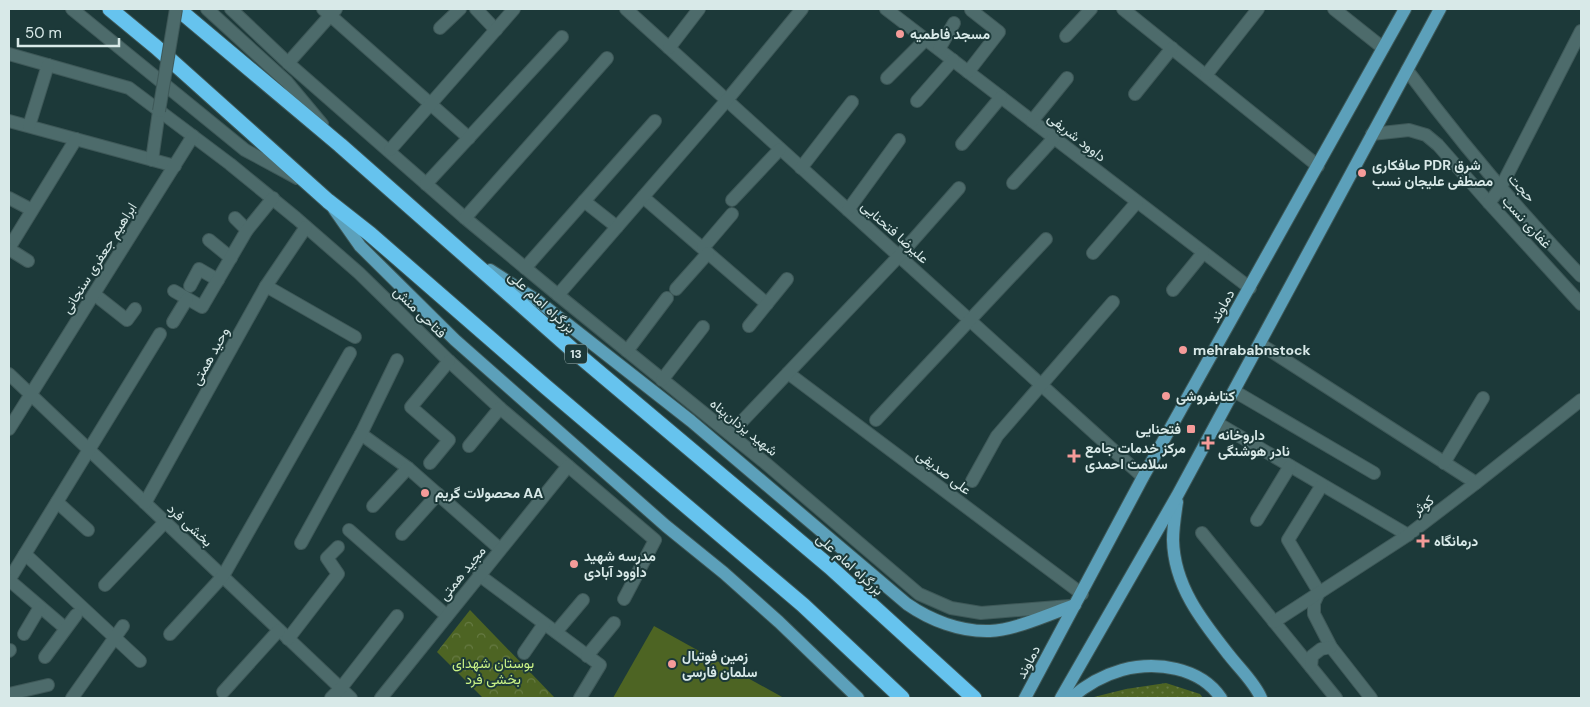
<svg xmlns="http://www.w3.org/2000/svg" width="1590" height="707" viewBox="0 0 1590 707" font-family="'DM Sans',Vazirmatn,sans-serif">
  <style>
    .grass { fill: url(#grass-dots) }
    .park { fill: url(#park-crowns) }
    .pitch { fill: #4d6423 }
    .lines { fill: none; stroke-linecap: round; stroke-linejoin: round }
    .street-casing { stroke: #3e5858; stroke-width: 14 }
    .secondary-casing { stroke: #3e5858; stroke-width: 14 }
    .primary-casing { stroke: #3e5858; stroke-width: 14 }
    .highway-casing { stroke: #3e5858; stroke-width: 17 }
    .street { stroke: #4d6b6b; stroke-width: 12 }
    .secondary { stroke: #4d6b6b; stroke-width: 12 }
    .primary { stroke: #5ca0ba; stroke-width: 12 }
    .highway { stroke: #66c3ee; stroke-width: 15 }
    .street-bridge-casing { stroke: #3e5858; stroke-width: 14; stroke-linecap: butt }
    .street-bridge { stroke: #4d6b6b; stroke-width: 12 }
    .poi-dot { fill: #f59b99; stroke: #1c3939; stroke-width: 2 }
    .labels { text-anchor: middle; stroke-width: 4; stroke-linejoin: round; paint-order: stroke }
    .shield { fill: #1c3939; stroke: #a0b4b4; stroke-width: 1 }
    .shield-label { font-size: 12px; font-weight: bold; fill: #d8e9e8 }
    .poi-label { font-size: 14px; font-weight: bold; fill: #d8e9e8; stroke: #1c3939; text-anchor: start }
    .street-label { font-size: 14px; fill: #d8e9e8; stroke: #1c3939 }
    .park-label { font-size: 14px; fill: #caf386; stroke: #1c3939 }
  </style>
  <defs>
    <pattern id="grass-dots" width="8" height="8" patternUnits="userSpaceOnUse" patternTransform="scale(1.25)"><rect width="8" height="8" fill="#4d6423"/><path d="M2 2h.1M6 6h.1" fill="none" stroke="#667a43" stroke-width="1.8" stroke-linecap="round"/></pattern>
    <pattern id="park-crowns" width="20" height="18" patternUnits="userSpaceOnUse" patternTransform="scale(1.25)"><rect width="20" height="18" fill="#4d6423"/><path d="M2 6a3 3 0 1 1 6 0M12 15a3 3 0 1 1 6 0" fill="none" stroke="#667a43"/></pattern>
  </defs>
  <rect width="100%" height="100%" fill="#1c3939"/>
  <path class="grass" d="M1166 683 1200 694 1203 698H1090L1126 689Z"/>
  <path class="park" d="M470 610 555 698H483L437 652Z"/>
  <path class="pitch" d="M654 626 784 698H613Z"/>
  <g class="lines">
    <g class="street-casing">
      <g id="street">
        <path d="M231 9 288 63 465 218 558 295 763 461 919 594 951 608 981 613 1070 606"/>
        <path d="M323 9 469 138"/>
        <path d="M476 9 496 30"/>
        <path d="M626 9 1143 477"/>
        <path d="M886 9 1250 288"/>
        <path d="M1123 9 1318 166"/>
        <path d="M1334 9 1383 48"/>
        <path d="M440 28 460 9"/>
        <path d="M1066 36 1091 9"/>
        <path d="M669 48 699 9"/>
        <path d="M939 49 954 23"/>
        <path d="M9 54 129 88 230 164 296 218 359 273 449 361 500 408 655 540 624 599"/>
        <path d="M288 63 336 9"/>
        <path d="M1407 70C1460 142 1519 211 1581 276"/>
        <path d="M968 72 999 32 971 10"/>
        <path d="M1206 75 1258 9"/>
        <path d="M887 78 926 39"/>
        <path d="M1135 94 1172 48"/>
        <path d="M917 101 953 60"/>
        <path d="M9 121 175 166"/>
        <path d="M1032 121 1067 78"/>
        <path d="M29 126 48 65"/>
        <path d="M1372 134 1409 130 1426 135 1438 145 1489 203 1581 304"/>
        <path d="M962 144 1001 97"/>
        <path d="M390 150 514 9"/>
        <path d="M152 160 159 111"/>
        <path d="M801 168 852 102"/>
        <path d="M1013 183 1054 138"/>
        <path d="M426 184 562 37"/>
        <path d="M643 197 767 304"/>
        <path d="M9 198 32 210"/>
        <path d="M732 200 780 149"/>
        <path d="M584 201 617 227"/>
        <path d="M1489 203 1501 187 1581 31"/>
        <path d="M848 210 899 140"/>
        <path d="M235 218 247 230"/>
        <path d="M465 218 607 58"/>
        <path d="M209 240 231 258"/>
        <path d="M9 248 76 139"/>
        <path d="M703 248 732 214"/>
        <path d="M9 249 28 261"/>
        <path d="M1093 253 1137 202"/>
        <path d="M525 268 655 121"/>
        <path d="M190 286 199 269 218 280"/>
        <path d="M266 286 355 337"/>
        <path d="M676 289 708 253"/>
        <path d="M1173 290 1203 253"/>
        <path d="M174 291 202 307 247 230 273 198"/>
        <path d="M94 294 127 320 135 309"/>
        <path d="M558 295 727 100 802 9"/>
        <path d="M173 322 187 299"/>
        <path d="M749 326 787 279"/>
        <path d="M1260 344 1476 483"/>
        <path d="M627 351 667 298"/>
        <path d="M788 373 1082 594"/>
        <path d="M9 374 351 698"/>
        <path d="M662 380 703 327"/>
        <path d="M1234 391 1374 473"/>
        <path d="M876 420 1046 239"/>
        <path d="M1217 423 1408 535"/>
        <path d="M9 429 193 136"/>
        <path d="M361 434 408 468 500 549"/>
        <path d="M730 434 899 256 959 188"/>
        <path d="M469 446 500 408"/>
        <path d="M430 463 449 440 411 407 449 361"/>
        <path d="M1444 463 1483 398"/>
        <path d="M972 481 997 436 1113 302"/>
        <path d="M57 502 88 530"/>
        <path d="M145 503 266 286 306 227"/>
        <path d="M373 506 408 468"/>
        <path d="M1257 520 1290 466"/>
        <path d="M349 530 447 616"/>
        <path d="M1202 533 1336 698"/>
        <path d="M402 534 438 494"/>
        <path d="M301 543 361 434 397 360"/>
        <path d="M25 554 140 661"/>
        <path d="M479 575 600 665 580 698"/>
        <path d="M9 580 160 334"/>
        <path d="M9 580 65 628"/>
        <path d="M105 585 165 522"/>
        <path d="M1319 592 1288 540 1322 485"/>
        <path d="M1319 592 1314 603V614L1331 647 1371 698"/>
        <path d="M1274 622 1408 535 1476 483 1581 400"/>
        <path d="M556 632 583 600"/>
        <path d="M24 634 40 607"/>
        <path d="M170 634 223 576 350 353"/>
        <path d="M288 639 338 574 327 558 338 547"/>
        <path d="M9 651 10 650"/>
        <path d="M524 653 544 624"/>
        <path d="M587 656 614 623"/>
        <path d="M45 657 76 615"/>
        <path d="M1311 667 1312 656 1321 649 1331 647"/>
        <path d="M223 692 279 630"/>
        <path d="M9 694 48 685"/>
        <path d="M72 698 123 626"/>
        <path d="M331 698 341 688 397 616"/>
        <path d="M381 698 568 466"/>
      </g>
    </g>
    <g class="secondary-casing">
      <g id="secondary">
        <path d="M72 9 245 150 297 178"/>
        <path d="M207 9 287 82 322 124"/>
      </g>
    </g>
    <g class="primary-casing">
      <g id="primary">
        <path d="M334 209 360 246 455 340 666 526 724 573 779 622 858 698"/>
        <path d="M490 270 538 301 691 421 907 604C930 620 960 632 990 631 1015 630 1050 614 1075 605"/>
        <path d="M1177 502C1175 515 1173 528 1173 540 1174 586 1202 621 1229 655 1239 668 1255 683 1261 698"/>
        <path d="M1025 698 1143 477 1405 9"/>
        <path d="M1061 698 1177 496 1440 9"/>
        <path d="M1071 698C1085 686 1104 675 1122 670 1156 661 1200 667 1221 698"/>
      </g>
    </g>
    <g class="highway-casing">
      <g id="highway">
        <path d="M110 9 156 47 328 201 370 234 546 387 803 605 902 698"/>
        <path d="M178 9 340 145 576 353 830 567 974 698"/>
      </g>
    </g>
    <use href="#street" class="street"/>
    <use href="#secondary" class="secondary"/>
    <use href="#primary" class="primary"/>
    <use href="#highway" class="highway"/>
    <g class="street-bridge-casing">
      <path id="street-bridge" d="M159 111 176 9"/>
    </g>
    <use href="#street-bridge" class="street-bridge"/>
  </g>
  <g class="poi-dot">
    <circle cx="900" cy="34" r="5"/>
    <circle cx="1362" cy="173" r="5"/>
    <circle cx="1183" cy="350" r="5"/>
    <circle cx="1166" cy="396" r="5"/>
    <rect x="1186" y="424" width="10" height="10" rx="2.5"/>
    <path d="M1205.5 435.5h5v5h5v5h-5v5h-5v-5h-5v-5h5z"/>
    <path d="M1071.5 448.5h5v5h5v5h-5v5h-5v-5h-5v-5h5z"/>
    <circle cx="425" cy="493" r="5"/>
    <path d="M1420.5 533.5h5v5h5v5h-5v5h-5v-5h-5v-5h5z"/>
    <circle cx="574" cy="564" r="5"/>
    <circle cx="672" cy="664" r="5"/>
  </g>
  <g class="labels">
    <rect class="shield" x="565" y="344.5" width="22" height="19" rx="4"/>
    <g class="shield-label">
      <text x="576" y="358">13</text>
    </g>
    <g class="poi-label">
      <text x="910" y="39">مسجد فاطمیه</text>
      <text x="1372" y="170">صافکاری PDR شرق<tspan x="1372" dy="16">مصطفی علیجان نسب</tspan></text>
      <text x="1193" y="355">mehrababnstock</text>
      <text x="1176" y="401">کتابفروشی</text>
      <text x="1181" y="434" text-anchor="end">فتحنایی</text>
      <text x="1218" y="440">داروخانه<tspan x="1218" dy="16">نادر هوشنگی</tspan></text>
      <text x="1085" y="453">مرکز خدمات جامع<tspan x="1085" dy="16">سلامت احمدی</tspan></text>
      <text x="435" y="498">محصولات گریم AA</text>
      <text x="1434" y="546">درمانگاه</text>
      <text x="584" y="561">مدرسه شهید<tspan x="584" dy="16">داوود آبادی</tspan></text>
      <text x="682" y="661">زمین فوتبال<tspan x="682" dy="16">سلمان فارسی</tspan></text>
    </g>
    <g class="street-label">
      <text transform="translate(1077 137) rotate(38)" y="5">داوود شریفی</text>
      <text transform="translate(1522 188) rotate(48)" y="5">حجت</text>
      <text transform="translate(1527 222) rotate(47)" y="5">غفاری نسب</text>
      <text transform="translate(895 232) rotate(42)" y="5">علیرضا فتحنایی</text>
      <text transform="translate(99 258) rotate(-58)" y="5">ابراهیم جعفری سنجانی</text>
      <text transform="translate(542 302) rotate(42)" y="5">بزرگراه امام علی</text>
      <text transform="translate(1222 306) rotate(-61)" y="5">دماوند</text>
      <text transform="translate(420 312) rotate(44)" y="5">فتاحی منش</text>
      <text transform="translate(210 356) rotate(-61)" y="5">وحید همتی</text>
      <text transform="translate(744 427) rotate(39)" y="5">شهید یزدان‌پناه</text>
      <text transform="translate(944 472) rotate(37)" y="5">علی صدیقی</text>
      <text transform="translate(1423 505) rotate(-37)" y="5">کوثر</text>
      <text transform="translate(190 525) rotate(43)" y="5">بخشی فرد</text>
      <text transform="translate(850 564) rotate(42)" y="5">بزرگراه امام علی</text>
      <text transform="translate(462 573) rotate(-51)" y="5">مجید همتی</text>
      <text transform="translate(1028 662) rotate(-62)" y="5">دماوند</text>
    </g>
    <g class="park-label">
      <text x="493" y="668">بوستان شهدای<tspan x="493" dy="16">بخشی فرد</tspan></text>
    </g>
  </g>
  <rect width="1590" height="707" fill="none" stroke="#d8e9e8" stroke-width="20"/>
  <path d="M18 38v8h101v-8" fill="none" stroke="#d8e9e8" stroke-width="2.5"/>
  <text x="25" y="38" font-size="15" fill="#d8e9e8" stroke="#1c3939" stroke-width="4" paint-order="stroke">50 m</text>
</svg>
